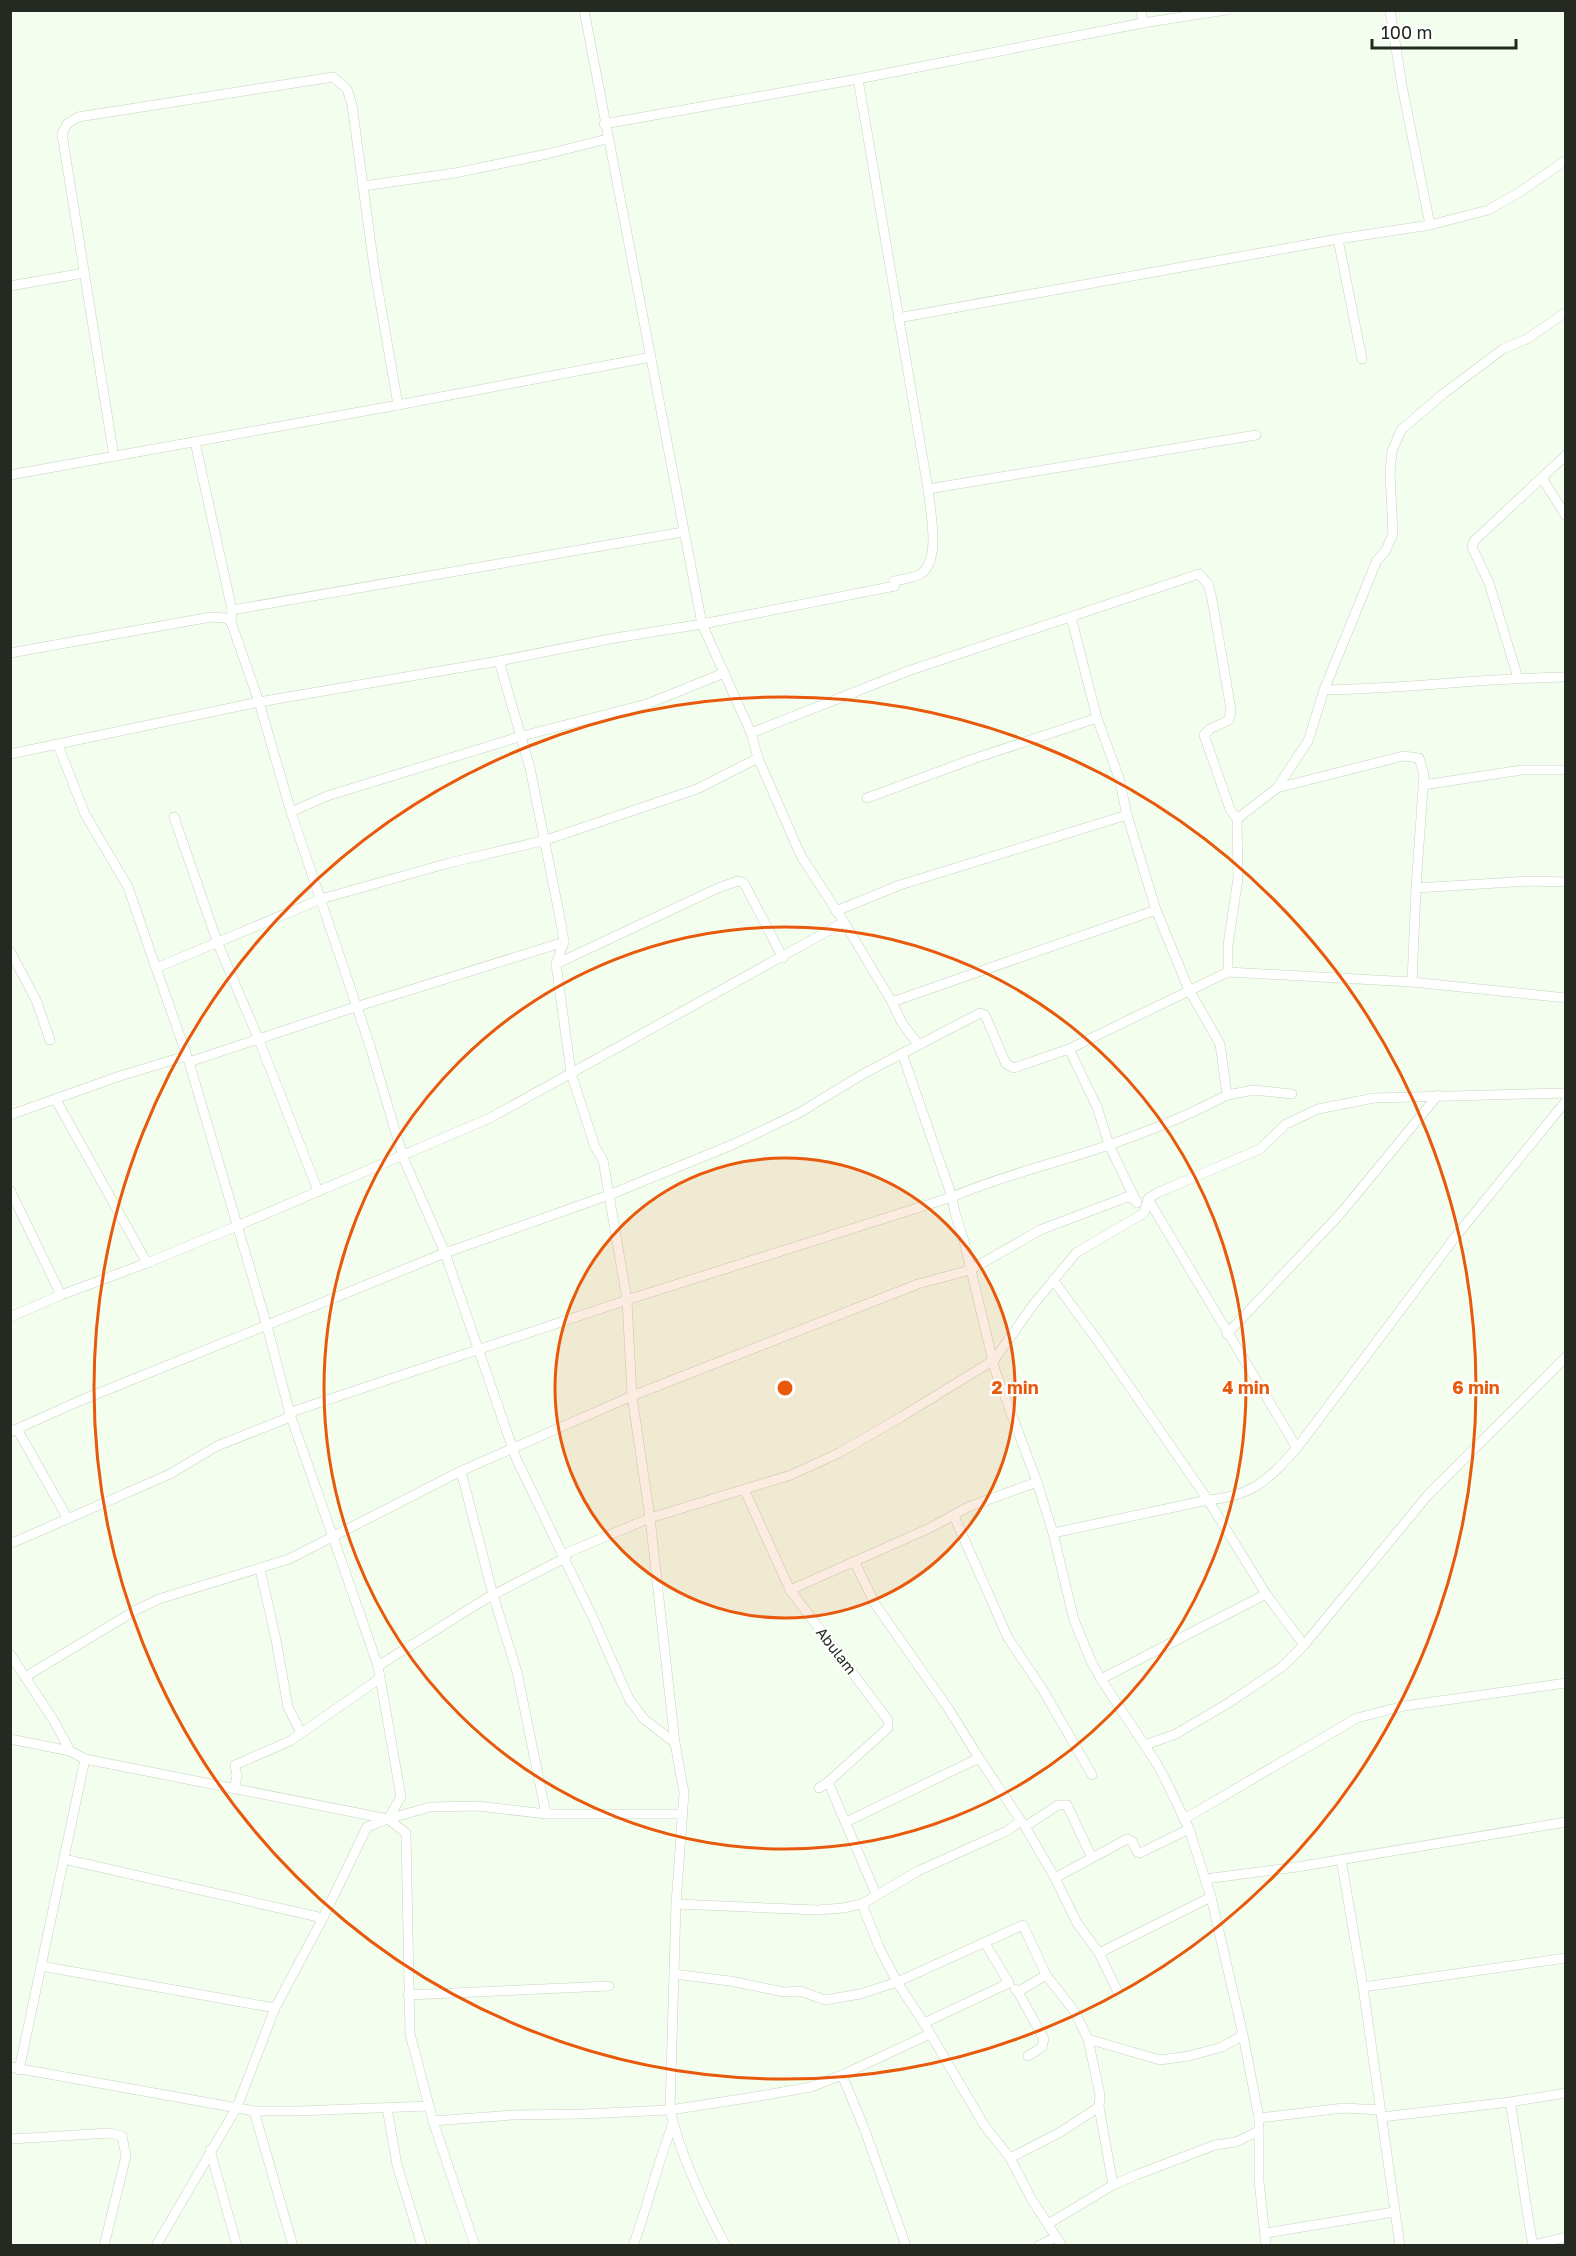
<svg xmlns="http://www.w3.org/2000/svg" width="1576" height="2256" viewBox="0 0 1576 2256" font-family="'Golos Text',sans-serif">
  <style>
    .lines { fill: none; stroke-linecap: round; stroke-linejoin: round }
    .minor-casing { stroke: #c3d5bd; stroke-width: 10 }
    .minor { stroke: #fff; stroke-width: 9 }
    .ring { fill: none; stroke: #e8590c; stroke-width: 3 }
    .labels { text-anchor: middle; stroke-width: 4.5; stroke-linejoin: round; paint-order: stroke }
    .street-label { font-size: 15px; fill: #242a22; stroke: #fff }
    .centre { fill: #e8590c; stroke: #fff; stroke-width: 3 }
    .ring-label { font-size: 18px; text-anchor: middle; font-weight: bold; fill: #e8590c; stroke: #fff; stroke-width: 4.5; stroke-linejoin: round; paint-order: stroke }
  </style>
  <rect width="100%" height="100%" fill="#f3feef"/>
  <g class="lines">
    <g class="minor-casing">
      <g id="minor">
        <path d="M584 10 702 624 751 733 758 758 801 856 844 922 892 1002 902 1023 918 1044"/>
        <path d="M1141 10 1143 23"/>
        <path d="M1390 10 1402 86 1430 225"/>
        <path d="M604 124 858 79 1143 23 1226 10"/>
        <path d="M363 186 455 173 547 154 607 139"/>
        <path d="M1338 239 1362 359"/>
        <path d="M10 286 84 273"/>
        <path d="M898 318 1338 239 1430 225 1488 210 1520 192 1566 160"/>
        <path d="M195 442 232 610 231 622 259 702 291 812 370 1046 403 1157 445 1253 516 1458 593 1618 629 1699 644 1719 675 1743"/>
        <path d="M114 457 62 134 67 124 78 117 333 77 347 89 352 105 374 267 398 405"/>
        <path d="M10 475 398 405 651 357"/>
        <path d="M1542 478 1566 516"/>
        <path d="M928 489 1256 435"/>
        <path d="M232 610 683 532"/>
        <path d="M1071 617 1097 718 1119 778 1127 815 1156 910 1189 990 1220 1044 1227 1095 1254 1090 1292 1094"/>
        <path d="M10 653 211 617 226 618 231 622"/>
        <path d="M499 661 530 768 560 918 564 942 556 964 571 1073 595 1147 603 1160 627 1300 632 1396 650 1518 675 1743 684 1793 676 1904 670 2110C680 2154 704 2205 726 2246"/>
        <path d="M1518 678 1489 583 1472 547 1474 541 1566 455"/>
        <path d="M1324 690C1404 689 1485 678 1566 677"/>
        <path d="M751 733 908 671 1199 574 1208 584 1212 599 1231 710 1229 720 1210 729 1204 735 1230 809 1237 819"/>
        <path d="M58 745 85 814 128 887 156 968 189 1062 267 1326 290 1414 378 1666 401 1797 388 1819 367 1827 323 1918 275 2008 237 2107 156 2246"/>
        <path d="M10 754 259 702 499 661 615 638 702 624 895 586 894 581C902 579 916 578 922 573 941 558 930 510 928 489L858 79"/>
        <path d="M1423 785 1522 770H1566"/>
        <path d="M1277 788 1403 756 1419 758 1424 774 1416 888 1412 982"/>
        <path d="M867 798 973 759 1097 718"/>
        <path d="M291 812 327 796 522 736 647 704 724 673"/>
        <path d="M174 817 218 944 259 1040 318 1191"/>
        <path d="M1416 888 1530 881 1566 882"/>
        <path d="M836 911 900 885 1127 815"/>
        <path d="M10 951 36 1000 50 1040"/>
        <path d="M556 964 718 888 738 881 744 883 783 958"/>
        <path d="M156 968 321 899 449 863 546 840 697 789 758 758"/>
        <path d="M1228 972V945L1238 878 1237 819 1277 788 1308 741 1324 690 1377 560 1385 552 1393 534 1390 473 1392 451 1401 430 1443 394 1503 349 1527 339 1566 312"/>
        <path d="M892 1002 1156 910"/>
        <path d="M1069 1049 1097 1107 1109 1145 1137 1203"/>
        <path d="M902 1053 952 1197 955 1213 964 1241 995 1370 1037 1482 1053 1533 1074 1620 1091 1661 1101 1679 1157 1764 1167 1783 1189 1829 1211 1897 1243 2035 1259 2118V2181L1266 2246"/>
        <path d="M189 1062 346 1010 564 942"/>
        <path d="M56 1100 147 1263"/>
        <path d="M10 1115 120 1076 186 1056"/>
        <path d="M10 1190 61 1295"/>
        <path d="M1148 1199 1297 1448"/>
        <path d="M1053 1280 1098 1341 1208 1500 1266 1594 1304 1645"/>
        <path d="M10 1317 61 1295 147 1263 237 1226 490 1118 844 922"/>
        <path d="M1227 1334 1341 1213 1438 1095"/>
        <path d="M17 1429 68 1519"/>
        <path d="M10 1432 77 1402 445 1253 609 1195 734 1144 799 1113 863 1074 980 1013 985 1015 1006 1064 1014 1068 1069 1049 1228 972 1412 982 1566 998"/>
        <path d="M461 1471 493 1595 517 1672 546 1814"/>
        <path d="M745 1491 790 1590 888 1720V1728L828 1782"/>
        <path d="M954 1516 1008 1638 1043 1690 1092 1775"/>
        <path d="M1053 1533 1208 1500C1253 1496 1268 1480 1297 1448L1456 1236 1566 1101"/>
        <path d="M10 1544 170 1474 217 1446 285 1419 294 1411 627 1300 952 1197C1003 1175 1057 1163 1109 1145 1149 1131 1190 1115 1227 1095"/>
        <path d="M260 1569 276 1640 288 1707 301 1733"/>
        <path d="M790 1590 930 1528 968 1507 1037 1482"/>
        <path d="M10 1654 54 1721 70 1751"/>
        <path d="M378 1666 487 1598 565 1558 569 1552 650 1518 791 1475 839 1453 901 1417 994 1360 1033 1305 1076 1253 1144 1213 1148 1199 1157 1193 1260 1149 1286 1124 1318 1109 1374 1098 1566 1093"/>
        <path d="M25 1677 136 1610 159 1599 289 1559 461 1471 632 1396 918 1284 970 1270 1040 1230 1127 1197 1136 1200"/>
        <path d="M1101 1679 1266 1594"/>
        <path d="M10 1739 70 1751 85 1759 388 1819 430 1807 477 1806 546 1814H683"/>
        <path d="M1145 1745 1176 1734 1230 1702 1282 1667 1304 1645 1428 1495 1566 1357"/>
        <path d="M819 1788 828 1782 876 1894"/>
        <path d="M234 1789 237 1776 235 1765 290 1741 379 1679"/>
        <path d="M388 1819 406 1833 410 2034 433 2121 475 2246"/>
        <path d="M1184 1819 1357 1718 1404 1706 1566 1683"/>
        <path d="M846 1822 979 1758"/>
        <path d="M1023 1823 1055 1878 1077 1923 1099 1953 1117 1990"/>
        <path d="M1026 1826 1058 1805H1067L1092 1858 1127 1839 1132 1841 1137 1852 1140 1853 1189 1829"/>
        <path d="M64 1859 323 1918"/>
        <path d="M1341 1859 1363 1987 1400 2246"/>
        <path d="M1055 1878 1092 1858"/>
        <path d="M1205 1879 1297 1867 1566 1822"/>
        <path d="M676 1904 817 1910 843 1908 862 1904 918 1871 1007 1831 1021 1821 979 1758 948 1708 875 1604 854 1561"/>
        <path d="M862 1904 879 1947 897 1982 924 2023 984 2125 1010 2158 1032 2200 1062 2246"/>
        <path d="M1099 1953 1211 1897"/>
        <path d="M41 1966 275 2008"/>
        <path d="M674 1974 730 1981 784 1992 800 1991 825 2000 860 1994 897 1982 1023 1925 1046 1975 1075 2012 1088 2039 1100 2095 1099 2107 1113 2185"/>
        <path d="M1363 1987 1566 1958"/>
        <path d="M1015 1989 1018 1992 1046 1975"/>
        <path d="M1018 1992 1044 2039 1042 2047 1028 2056"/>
        <path d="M408 1995 609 1986"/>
        <path d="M924 2023 1009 1983 985 1943"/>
        <path d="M1088 2039 1160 2060 1189 2056 1222 2047 1243 2035"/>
        <path d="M10 2067 254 2111H298L429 2106"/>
        <path d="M19 2070 85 1759"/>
        <path d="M842 2075 864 2128 906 2246"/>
        <path d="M1510 2102C1519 2150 1524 2198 1533 2246"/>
        <path d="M387 2108 397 2165 422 2246"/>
        <path d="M254 2111 293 2246"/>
        <path d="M1382 2117 1510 2102 1566 2093"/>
        <path d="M1259 2118 1344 2108 1381 2110"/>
        <path d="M433 2121 512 2115 583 2114 670 2110 754 2097 811 2087 842 2075 930 2034"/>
        <path d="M12 2139 109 2133 122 2136 126 2156 104 2246"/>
        <path d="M210 2150 237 2246"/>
        <path d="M1010 2158 1059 2133 1099 2107"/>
        <path d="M1048 2224 1113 2185 1136 2175 1215 2145 1236 2142 1259 2131"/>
        <path d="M1266 2233 1394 2212"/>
        <path d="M1533 2245 1566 2237"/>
        <path d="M633 2246C648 2206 657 2164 673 2124"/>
        <path d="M1038 2246 1056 2237"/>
      </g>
    </g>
    <use href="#minor" class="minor"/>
  </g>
  <circle cx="785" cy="1388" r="230" fill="#e8590c" fill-opacity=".12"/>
  <g class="ring">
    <circle cx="785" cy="1388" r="230"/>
    <circle cx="785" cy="1388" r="461"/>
    <circle cx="785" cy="1388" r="691"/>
  </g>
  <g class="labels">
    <g class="street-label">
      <text transform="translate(836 1651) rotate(52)" y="5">Abulam</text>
    </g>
  </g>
  <circle cx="785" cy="1388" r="9" class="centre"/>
  <g class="ring-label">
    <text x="1015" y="1394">2 min</text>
    <text x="1246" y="1394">4 min</text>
    <text x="1476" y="1394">6 min</text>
  </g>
  <rect width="1576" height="2256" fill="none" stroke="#242a22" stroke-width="24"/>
  <path d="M1372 39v9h144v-9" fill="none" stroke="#242a22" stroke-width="3"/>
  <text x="1381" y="39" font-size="18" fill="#242a22" stroke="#ffffff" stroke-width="4.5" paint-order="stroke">100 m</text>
</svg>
